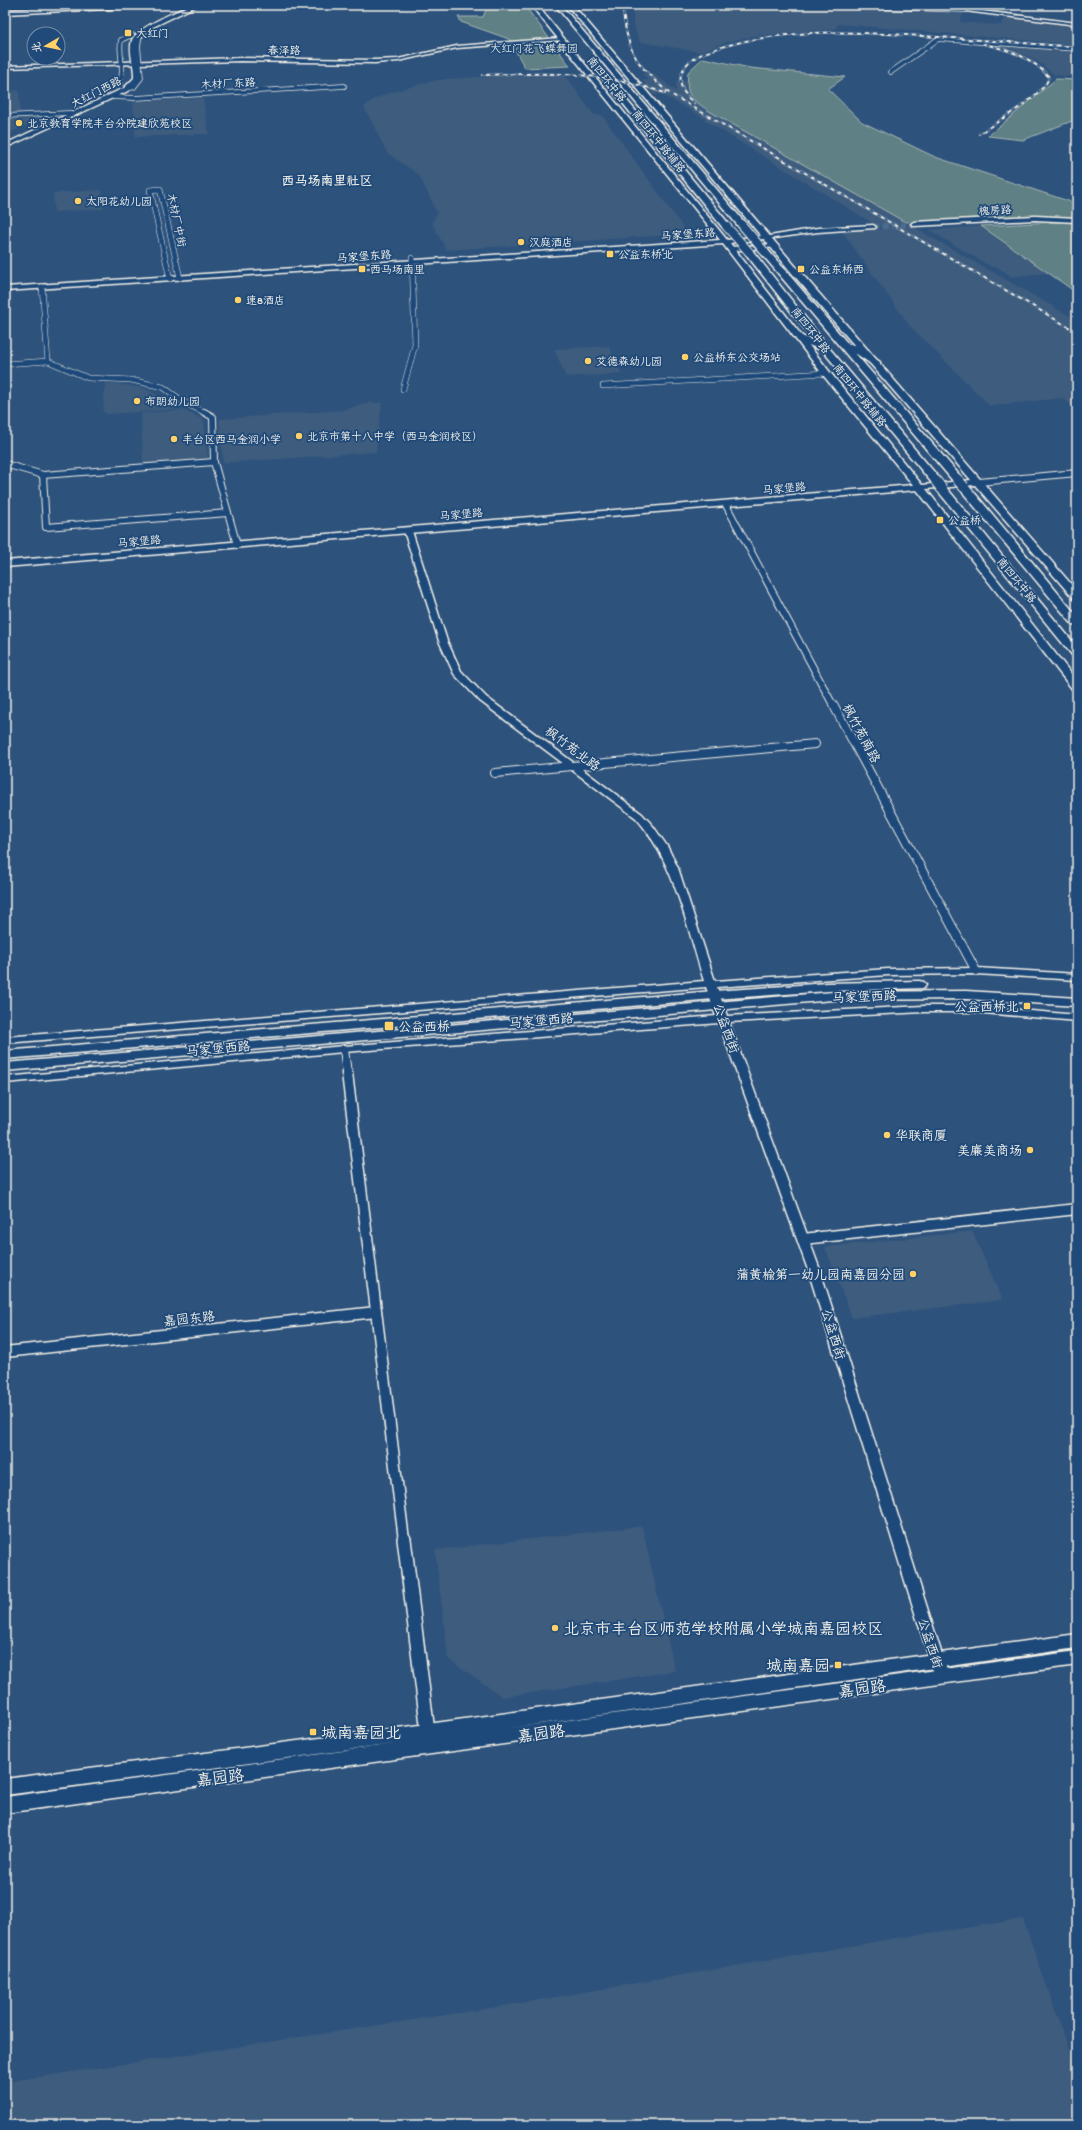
<svg xmlns="http://www.w3.org/2000/svg" width="1082" height="2130" viewBox="0 0 1082 2130" font-family="'Gochi Hand','LXGW WenKai TC',sans-serif">
  <style>
    .built { fill: #3d5c7e }
    .green { fill: #5f8084; stroke: #aab8b6 }
    .lines { fill: none; stroke-linecap: round; stroke-linejoin: round }
    .tertiary-tunnel { stroke: #4b6a8c; stroke-width: 6; stroke-dasharray: 6 3; stroke-linecap: butt }
    .minor-far5-casing { stroke: #f4f1e8; stroke-width: 5.5 }
    .minor-far4-casing { stroke: #f4f1e8; stroke-width: 6 }
    .minor-far3-casing { stroke: #f4f1e8; stroke-width: 8 }
    .minor-far2-casing { stroke: #f4f1e8; stroke-width: 10 }
    .minor-far1-casing { stroke: #f4f1e8; stroke-width: 13 }
    .minor-casing { stroke: #f4f1e8; stroke-width: 16 }
    .tertiary-casing { stroke: #f4f1e8; stroke-width: 3 }
    .secondary-casing { stroke: #f4f1e8; stroke-width: 3 }
    .primary-casing { stroke: #f4f1e8; stroke-width: 3 }
    .trunk-casing { stroke: #f4f1e8; stroke-width: 3 }
    .minor-far5 { stroke: #1f4a7a; stroke-width: 4 }
    .minor-far4 { stroke: #1f4a7a; stroke-width: 5 }
    .minor-far3 { stroke: #1f4a7a; stroke-width: 6 }
    .minor-far2 { stroke: #1f4a7a; stroke-width: 8 }
    .minor-far1 { stroke: #1f4a7a; stroke-width: 10 }
    .minor { stroke: #1f4a7a; stroke-width: 13 }
    .tertiary { fill: #1f4a7a; fill-rule: evenodd }
    .secondary { fill: #1f4a7a; fill-rule: evenodd }
    .primary { fill: #1f4a7a; fill-rule: evenodd }
    .trunk { fill: #1f4a7a; fill-rule: evenodd }
    .rail-casing { stroke: #f4f1e8; stroke-width: 2 }
    .rail { stroke: #1f4a7a; stroke-width: 1.5; stroke-dasharray: 4; stroke-linecap: butt }
    .trunk-bridge-far1-casing { stroke: #f4f1e8; stroke-width: 10; stroke-linecap: butt }
    .trunk-bridge-casing { stroke: #f4f1e8; stroke-width: 12; stroke-linecap: butt }
    .trunk-bridge-far1 { stroke: #1f4a7a; stroke-width: 8 }
    .trunk-bridge { stroke: #1f4a7a; stroke-width: 10 }
    .poi-dot { fill: #ffd166; stroke: #1f4a7a; stroke-width: 1.5 }
    .labels { text-anchor: middle; stroke-width: 3.5; stroke-linejoin: round; paint-order: stroke }
    .far-poi-label { font-size: 11px; fill: #f4f1e8; stroke: #1f4a7a; text-anchor: start }
    .far-park-label { font-size: 11px; fill: #dee0d9; stroke: #1f4a7a }
    .far-street-label { font-size: 11px; fill: #f4f1e8; stroke: #1f4a7a }
    .far-quarter-label { font-size: 13px; font-weight: bold; fill: #f4f1e8; stroke: #1f4a7a }
    .street-label { font-size: 13px; fill: #f4f1e8; stroke: #1f4a7a }
    .poi-label { font-size: 13px; fill: #f4f1e8; stroke: #1f4a7a; text-anchor: end }
    .near-poi-label { font-size: 16px; fill: #f4f1e8; stroke: #1f4a7a; text-anchor: start }
    .near-street-label { font-size: 16px; fill: #f4f1e8; stroke: #1f4a7a }
  </style>
  <rect width="100%" height="100%" fill="#2d527c"/>
  <filter id="ink" filterUnits="userSpaceOnUse"><feTurbulence type="fractalNoise" baseFrequency=".025" numOctaves="2"/><feDisplacementMap in="SourceGraphic" scale="8" xChannelSelector="R" yChannelSelector="G"/><feConvolveMatrix kernelMatrix="1 2 1 2 8 2 1 2 1" color-interpolation-filters="sRGB"/></filter>
  <g filter="url(#ink)">
    <g class="built">
      <path d="M633 5 766 7 767 5H816L964 12 960 22 1001 25 1005 16 1077 26V45L838 24 835 29 755 36 727 42 700 52 640 42 633 23Z"/>
      <path d="M995 45 1077 50V77L1054 75 1043 65 1029 57Z"/>
      <path d="M537 73 564 74 594 115H602L688 234 446 250 432 223 437 213 419 175 387 153 364 107 374 99 392 92 427 82 446 79Z"/>
      <path d="M653 73 676 91V80L687 81V90L700 104 709 111 1077 320V409L1062 398 990 406 909 325 842 231 882 229 704 120 706 119 661 94 654 95 642 80H648L642 74Z"/>
      <path d="M19 90 20 113 5 114V91Z"/>
      <path d="M203 98 209 134 135 137 133 101Z"/>
      <path d="M46 117 25 126 5 135V119Z"/>
      <path d="M102 190 104 209 54 212 53 193Z"/>
      <path d="M981 226 1047 273 1009 277 1010 275 997 267H991L929 230Z"/>
      <path d="M609 346 622 374 566 377 554 349Z"/>
      <path d="M105 382 144 388 183 409 109 414 103 412Z"/>
      <path d="M368 403H382L376 452 223 463 219 419 342 410Z"/>
      <path d="M183 410 204 420 208 459 143 464 141 413Z"/>
      <path d="M972 1231 1003 1300 852 1318 825 1247Z"/>
      <path d="M642 1526 675 1671 503 1697 448 1659 435 1550Z"/>
      <path d="M1023 1919 1077 2071V2125H5V2082L497 2007 896 1938Z"/>
    </g>
    <g class="green">
      <path d="M488 5 525 6 570 66 525 68 509 39 461 22 458 17H483Z"/>
      <path d="M703 58 750 68 845 77 828 89 862 122 935 157 1077 204V217L1040 216 905 222 709 111C689 97 686 97 688 72Z"/>
      <path d="M1056 79 1077 80V119L1023 140 988 136Z"/>
      <path d="M1055 222H1077V293L981 226Z"/>
    </g>
    <g class="lines">
      <path class="tertiary-tunnel" d="M873 227 914 224"/>
      <g class="minor-far5-casing">
        <g id="minor-far5">
          <path d="M856 6 965 10"/>
          <path d="M891 72 938 39 1077 49"/>
          <path d="M121 87 119 83C126 69 118 55 121 40L132 35"/>
          <path d="M127 89 134 87 141 78 138 46 140 34"/>
          <path d="M113 97 135 98 344 86"/>
          <path d="M5 116 70 113"/>
        </g>
      </g>
      <g class="minor-far4-casing">
        <g id="minor-far4">
          <path d="M170 279 150 190 160 189 180 278"/>
          <path d="M42 287 48 361 88 378 131 380 163 387 187 404 206 413"/>
          <path d="M5 364 48 361"/>
          <path d="M603 386 826 373"/>
          <path d="M403 389 415 345 412 258"/>
        </g>
      </g>
      <g class="minor-far3-casing">
        <g id="minor-far3">
          <path d="M204 412 213 417 214 462 237 545"/>
          <path d="M5 464 43 475 46 527 228 513"/>
          <path d="M43 475 214 462"/>
          <path d="M979 482 1077 473"/>
          <path d="M726 505 833 705"/>
        </g>
      </g>
      <g class="minor-far2-casing">
        <g id="minor-far2">
          <path d="M833 704 976 971"/>
          <path d="M495 773 815 744"/>
          <path d="M344 1049 347 1074"/>
        </g>
      </g>
      <g class="minor-far1-casing">
        <g id="minor-far1">
          <path d="M347 1073 404 1540"/>
          <path d="M803 1239 1077 1209"/>
          <path d="M5 1352 376 1312"/>
        </g>
      </g>
      <g class="minor-casing">
        <path id="minor" d="M404 1539 428 1732"/>
      </g>
      <g class="tertiary-casing">
        <g id="tertiary">
          <path d="M962 5H966L967 9 1077 23V25L965 11Z"/>
          <path d="M561 38 563 40 457 48 398 61 375 63 240 61 5 68V66L240 58 375 60 398 59 457 46Z"/>
          <path d="M1035 216 1077 218V222L1035 220 914 226 911 224 914 222Z"/>
          <path d="M873 225 876 227 875 228 818 232 767 239 764 237 818 228Z"/>
          <path d="M775 244 777 245V247L730 251 727 249 730 247Z"/>
          <path d="M405 529 412 531 447 641 461 671 486 697 642 814 653 826 667 846 678 868 715 981 888 969 976 968 1077 974V980L976 974 888 975 717 987 727 1016 924 1006H972L1077 1015V1021L972 1012H924L729 1022 820 1270 949 1677 947 1681 942 1683 937 1681 935 1677 808 1270 719 1023 344 1052 5 1083V1077L344 1046 716 1016 706 987 5 1043V1037L704 981C687 927 674 860 636 818L480 701 454 674 439 641 404 531Z"/>
        </g>
      </g>
      <g class="secondary-casing">
        <g id="secondary">
          <path d="M191 5H198L151 28 138 40 137 51 140 78 128 91 5 148V144L124 88 134 78C135 66 128 52 132 40 138 27 177 11 191 5Z"/>
          <path d="M531 5H537L727 240 761 236 567 5H573L797 268 1077 591V600L1074 599 975 485 926 489 1077 681V691L1073 690 917 490 5 567V561L913 485 823 375 723 244 5 291V287L720 240ZM764 239 791 272 971 480 922 485 829 371 730 243Z"/>
          <path d="M1077 1634V1648L503 1729 1077 1651V1665L5 1813V1797L402 1743 5 1795V1779L428 1724Z"/>
        </g>
      </g>
      <g class="primary-casing">
        <g id="primary">
          <path d="M919 981 924 982 926 985 924 988 828 991 714 999 5 1059V1051L714 991 828 983Z"/>
          <path d="M966 991 1077 998V1006L966 999 833 1000 5 1071V1063L833 992Z"/>
        </g>
      </g>
      <g class="trunk-casing">
        <g id="trunk">
          <path d="M111 5H150L147 7 5 14V10Z"/>
          <path d="M555 5H561L745 223V227H739Z"/>
          <path d="M593 64H597L729 224V228H723L593 66Z"/>
          <path d="M761 249H767L849 345H855L880 362V366H874L855 353 961 477V481H953L761 253Z"/>
          <path d="M746 250H752L830 349 940 479V483H932L823 351 797 340 796 338 800 335 815 342 746 254Z"/>
          <path d="M964 484 968 485 1077 616V626L1073 625 960 489 959 487Z"/>
          <path d="M942 486 946 487 1077 647V657L1073 656 938 491 937 489Z"/>
        </g>
      </g>
      <use href="#minor-far5" class="minor-far5"/>
      <use href="#minor-far4" class="minor-far4"/>
      <use href="#minor-far3" class="minor-far3"/>
      <use href="#minor-far2" class="minor-far2"/>
      <use href="#minor-far1" class="minor-far1"/>
      <use href="#minor" class="minor"/>
      <use href="#tertiary" class="tertiary"/>
      <use href="#secondary" class="secondary"/>
      <use href="#primary" class="primary"/>
      <use href="#trunk" class="trunk"/>
      <g class="rail-casing">
        <g id="rail">
          <path d="M622 5C628 51 633 63 669 93L1077 332"/>
          <path d="M482 75C546 73 604 70 665 93"/>
          <path d="M694 103C684 95 677 85 682 72 688 56 710 51 725 46 795 27 866 32 938 37 984 40 1031 44 1077 47"/>
          <path d="M979 134C995 123 1045 95 1049 77 1032 57 1009 50 984 44"/>
        </g>
      </g>
      <use href="#rail" class="rail"/>
      <g class="trunk-bridge-far1-casing">
        <g id="trunk-bridge-far1">
          <path d="M742 225 764 251"/>
          <path d="M726 226 749 252"/>
        </g>
      </g>
      <g class="trunk-bridge-casing">
        <g id="trunk-bridge">
          <path d="M957 479 964 487"/>
          <path d="M936 481 942 489"/>
        </g>
      </g>
      <use href="#trunk-bridge-far1" class="trunk-bridge-far1"/>
      <use href="#trunk-bridge" class="trunk-bridge"/>
    </g>
  </g>
  <g class="poi-dot">
    <rect x="124" y="29" width="8" height="8" rx="2"/>
    <circle cx="19" cy="123" r="4"/>
    <circle cx="78" cy="201" r="4"/>
    <circle cx="521" cy="242" r="4"/>
    <rect x="606" y="250" width="8" height="8" rx="2"/>
    <rect x="358" y="265" width="8" height="8" rx="2"/>
    <rect x="797" y="265" width="8" height="8" rx="2"/>
    <circle cx="238" cy="300" r="4"/>
    <circle cx="685" cy="357" r="4"/>
    <circle cx="588" cy="361" r="4"/>
    <circle cx="137" cy="401" r="4"/>
    <circle cx="299" cy="436" r="4"/>
    <circle cx="174" cy="439" r="4"/>
    <rect x="936" y="516" width="8" height="8" rx="2"/>
    <rect x="1023" y="1002" width="8" height="8" rx="2"/>
    <rect x="384" y="1021" width="10" height="10" rx="2"/>
    <circle cx="887" cy="1135" r="4"/>
    <circle cx="1030" cy="1150" r="4"/>
    <circle cx="913" cy="1274" r="4"/>
    <circle cx="555" cy="1628" r="4"/>
    <rect x="834" y="1661" width="8" height="8" rx="2"/>
    <rect x="309" y="1728" width="8" height="8" rx="2"/>
  </g>
  <g class="labels">
    <g class="far-poi-label">
      <text x="136" y="37">大红门</text>
      <text x="27" y="127">北京教育学院丰台分院建欣苑校区</text>
      <text x="86" y="205">太阳花幼儿园</text>
      <text x="529" y="246">汉庭酒店</text>
      <text x="618" y="258">公益东桥北</text>
      <text x="370" y="273">西马场南里</text>
      <text x="809" y="273">公益东桥西</text>
      <text x="246" y="304">速8酒店</text>
      <text x="693" y="361">公益桥东公交场站</text>
      <text x="596" y="365">艾德森幼儿园</text>
      <text x="145" y="405">布朗幼儿园</text>
      <text x="307" y="440">北京市第十八中学（西马金润校区）</text>
      <text x="182" y="443">丰台区西马金润小学</text>
      <text x="948" y="524">公益桥</text>
    </g>
    <g class="far-park-label">
      <text x="534" y="52">大红门花飞蝶舞园</text>
    </g>
    <g class="far-street-label">
      <text transform="translate(284 50) rotate(1)" y="4">春泽路</text>
      <text transform="translate(607 79) rotate(51)" y="4">南四环中路</text>
      <text transform="translate(228 83) rotate(-3)" y="4">木材厂东路</text>
      <text transform="translate(96 92) rotate(-27)" y="4">大红门西路</text>
      <text transform="translate(659 141) rotate(51)" y="4">南四环中路辅路</text>
      <text transform="translate(995 210) rotate(-3)" y="4">槐房路</text>
      <text transform="translate(177 220) rotate(78)" y="4">木材厂中街</text>
      <text transform="translate(688 234) rotate(-4)" y="4">马家堡东路</text>
      <text transform="translate(364 256) rotate(-4)" y="4">马家堡东路</text>
      <text transform="translate(811 330) rotate(52)" y="4">南四环中路</text>
      <text transform="translate(860 395) rotate(51)" y="4">南四环中路辅路</text>
      <text transform="translate(784 488) rotate(-5)" y="4">马家堡路</text>
      <text transform="translate(461 514) rotate(-5)" y="4">马家堡路</text>
      <text transform="translate(139 541) rotate(-5)" y="4">马家堡路</text>
      <text transform="translate(1017 580) rotate(51)" y="4">南四环中路</text>
    </g>
    <g class="far-quarter-label">
      <text x="327" y="185">西马场南里社区</text>
    </g>
    <g class="street-label">
      <text transform="translate(862 733) rotate(62)" y="5">枫竹苑南路</text>
      <text transform="translate(573 748) rotate(37)" y="5">枫竹苑北路</text>
      <text transform="translate(864 996) rotate(-2)" y="5">马家堡西路</text>
      <text transform="translate(541 1020) rotate(-5)" y="5">马家堡西路</text>
      <text transform="translate(727 1028) rotate(70)" y="5">公益西街</text>
      <text transform="translate(218 1048) rotate(-5)" y="5">马家堡西路</text>
      <text transform="translate(189 1318) rotate(-6)" y="5">嘉园东路</text>
      <text transform="translate(834 1334) rotate(73)" y="5">公益西街</text>
      <text transform="translate(931 1643) rotate(72)" y="5">公益西街</text>
    </g>
    <g class="poi-label">
      <text x="1019" y="1011">公益西桥北</text>
      <text x="398" y="1031" text-anchor="start">公益西桥</text>
      <text x="895" y="1140" text-anchor="start">华联商厦</text>
      <text x="1022" y="1155">美廉美商场</text>
      <text x="905" y="1279">蒲黄榆第一幼儿园南嘉园分园</text>
    </g>
    <g class="near-poi-label">
      <text x="563" y="1634">北京市丰台区师范学校附属小学城南嘉园校区</text>
      <text x="830" y="1671" text-anchor="end">城南嘉园</text>
      <text x="321" y="1738">城南嘉园北</text>
    </g>
    <g class="near-street-label">
      <text transform="translate(862 1688) rotate(-8)" y="6">嘉园路</text>
      <text transform="translate(541 1733) rotate(-8)" y="6">嘉园路</text>
      <text transform="translate(220 1777) rotate(-7)" y="6">嘉园路</text>
    </g>
  </g>
  <rect width="1082" height="2130" fill="none" stroke="#1f4a7a" stroke-width="20"/>
  <rect x="10" y="10" width="1062" height="2110" fill="none" stroke="#f4f1e8" stroke-width="1.5" filter="url(#ink)"/>
  <g transform="translate(46 46) rotate(261)"><circle r="19" fill="#1f4a7a" stroke="#748da6"/>
  <path d="M0-3L7 15L0 10L-7 15Z" fill="#ffd166"/>
  <text y="-6" font-size="11" font-weight="bold" text-anchor="middle" fill="#f4f1e8">北</text>
  </g>
</svg>
